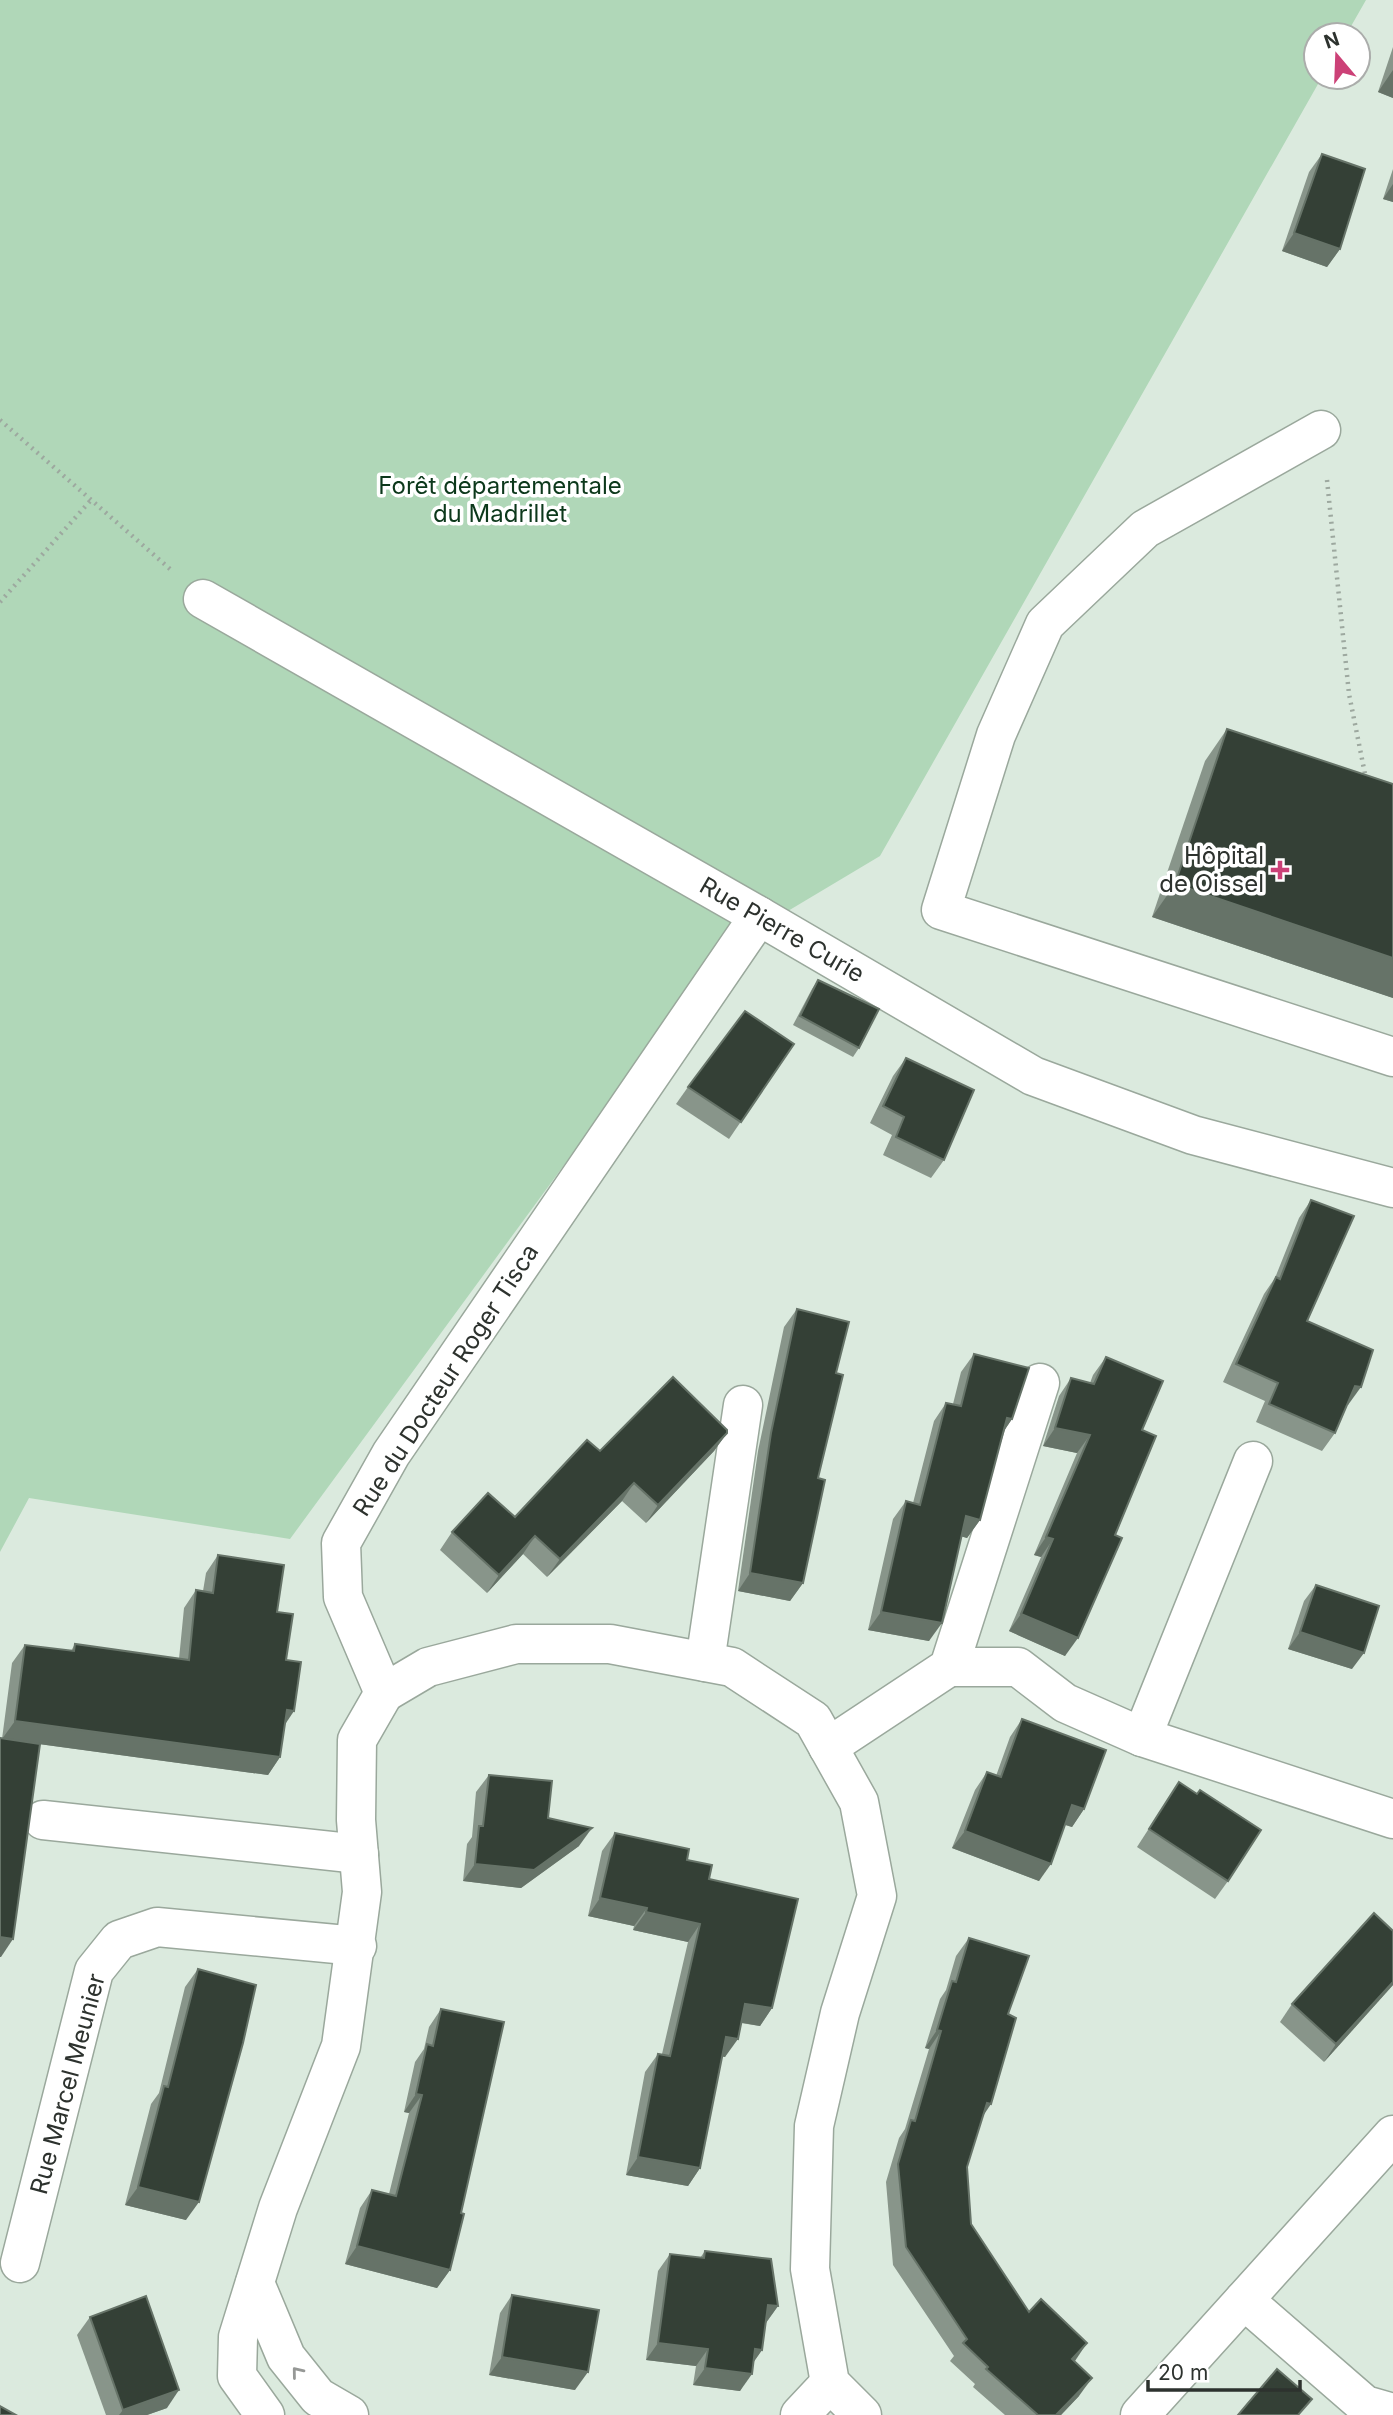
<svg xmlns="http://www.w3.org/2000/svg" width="1393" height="2415" viewBox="0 0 1393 2415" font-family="Inter,sans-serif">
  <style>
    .green { fill: #b0d7b8 }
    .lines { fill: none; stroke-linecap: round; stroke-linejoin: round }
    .minor-casing { stroke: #9aa89c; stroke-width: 41 }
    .path { stroke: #9da89f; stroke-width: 4.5; stroke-dasharray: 2 5; stroke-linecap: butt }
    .minor { stroke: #fff; stroke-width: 38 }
    .wall { fill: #88958a }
    .shaded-wall { fill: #667368 }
    .building { fill: #344036; stroke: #667368; stroke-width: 2 }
    .oneway { stroke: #969896 }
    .poi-dot { fill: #cc4177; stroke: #fff; stroke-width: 2.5 }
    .labels { text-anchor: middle; stroke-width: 7; stroke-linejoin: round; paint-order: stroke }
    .park-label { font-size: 24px; fill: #0c381b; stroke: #fff }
    .poi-label { font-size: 24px; fill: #2d322e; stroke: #fff; text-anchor: end }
    .street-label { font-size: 24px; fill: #2d322e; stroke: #fff }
  </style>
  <rect width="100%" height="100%" fill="#dbeade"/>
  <path class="green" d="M0 0H1366L1346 35H1316V77H1322L880 856 721 951 290 1539 29 1498 0 1552Z"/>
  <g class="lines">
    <g class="minor-casing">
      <g id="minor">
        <path d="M1321 430 1145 529 1045 624 996 735 941 910 1393 1057"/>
        <path d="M203 599 759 916 1033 1076 1193 1135 1393 1188"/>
        <path d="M705 1662 743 1405"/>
        <path d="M949 1667H1018L1065 1703 1142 1737 1393 1819"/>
        <path d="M384 1693 428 1667 516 1644H610L732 1667 813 1720 859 1802 877 1896 840 2013 814 2126 810 2269 830 2383 862 2415"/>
        <path d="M384 1693 343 1597 341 1543 391 1454 759 916"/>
        <path d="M1142 1737 1253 1461"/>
        <path d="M828 1747 949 1667 1040 1383"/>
        <path d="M43 1820 359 1854"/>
        <path d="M20 2263 94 1971 119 1940 157 1927 357 1946"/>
        <path d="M255 2283 286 2357 318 2397 349 2415"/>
        <path d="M1244 2300 1365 2405 1393 2413"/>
        <path d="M265 2415 237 2376 238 2337 278 2208 341 2046 362 1892 356 1820 357 1740 384 1693"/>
        <path d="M800 2415 830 2383"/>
        <path d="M1140 2415 1393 2135"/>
      </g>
    </g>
    <g class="path">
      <path d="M0 420 170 569"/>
      <path d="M1327 480 1349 694 1366 779"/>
      <path d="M0 602 91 500"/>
    </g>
    <use href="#minor" class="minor"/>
  </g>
  <g class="wall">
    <path d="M1393 47V98L1378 92Z"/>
    <path d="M1322 154 1340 249 1327 267 1282 251 1309 172Z"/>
    <path d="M1393 169V202L1383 199Z"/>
    <path d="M1227 729 1393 784V998L1152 917 1205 761Z"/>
    <path d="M818 980 859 1048 853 1057 793 1025 812 989Z"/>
    <path d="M794 1044 729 1139 676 1104 688 1087Z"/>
    <path d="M906 1058 944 1160 931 1178 883 1155 892 1135 870 1123 893 1076Z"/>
    <path d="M1311 1200 1307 1321 1348 1405H1347L1335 1433 1322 1451 1256 1422 1265 1401 1223 1382 1264 1294 1275 1278 1299 1218Z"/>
    <path d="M797 1309 836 1373 818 1478 803 1583 790 1601 738 1591 758 1451 784 1327Z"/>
    <path d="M974 1354 1012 1419 1003 1432 980 1520 967 1538 961 1536 929 1641 868 1630 893 1519 906 1501 913 1503 934 1421 946 1403 953 1404 961 1372Z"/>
    <path d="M1106 1357 1142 1430 1065 1656 1009 1631 1041 1557 1034 1555 1077 1453 1043 1446 1059 1396 1071 1378 1090 1383 1093 1375Z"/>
    <path d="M727 1433 714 1451 646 1523 622 1501 547 1577 523 1554 487 1593 440 1550 452 1532 515 1517 600 1451Z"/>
    <path d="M218 1555 277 1612 286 1660 285 1724 280 1757 268 1775 2 1739 12 1663 25 1645 71 1651 75 1644 179 1659 184 1608 196 1590 203 1591 206 1573Z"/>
    <path d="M1316 1585 1352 1669 1288 1649 1304 1601Z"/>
    <path d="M1022 1719 1084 1809 1072 1827 1065 1825 1039 1881 952 1848 975 1790 987 1772 996 1776 1010 1737Z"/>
    <path d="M489 1775 548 1818 579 1846 521 1888 463 1881 467 1844 472 1837 476 1792Z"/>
    <path d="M1179 1782 1228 1881 1215 1899 1137 1847Z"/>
    <path d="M615 1833 687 1860 709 1879 772 2008 760 2026 741 2023 725 2057 722 2056 700 2168 688 2186 626 2175 645 2072 658 2054H662L688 1942 633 1930 634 1926 588 1916 602 1851Z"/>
    <path d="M969 1938 1008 2014 982 2117 967 2167 971 2224 1029 2312 1074 2361 1079 2396 1061 2415H1005L973 2387 975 2384 950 2361 954 2356 893 2265 886 2182 899 2138 905 2129 929 2049 925 2048 940 1999 946 1990 956 1956Z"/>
    <path d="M198 1969 186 2220 125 2205 151 2104 159 2093 185 1987Z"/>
    <path d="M1393 1985 1324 2062 1280 2022 1292 2004Z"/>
    <path d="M441 2009 461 2213 450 2270 437 2288 345 2264 360 2208 372 2190 389 2194 409 2113 404 2112 415 2062 424 2049 429 2027Z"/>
    <path d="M705 2251 778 2306 766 2323 762 2350 753 2363 740 2391 693 2385 696 2366 646 2360 658 2271 670 2254 700 2258Z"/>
    <path d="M512 2295 575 2390 489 2375 500 2313Z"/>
    <path d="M90 2317 167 2408 147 2415H106L77 2335Z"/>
  </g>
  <g class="shaded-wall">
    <path d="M1393 70V98L1378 92Z"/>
    <path d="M1393 184V202L1383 199Z"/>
    <path d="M1294 233 1340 249 1327 267 1282 251Z"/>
    <path d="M1175 884 1393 958V998L1152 917Z"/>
    <path d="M1355 1386 1361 1387 1348 1405 1342 1404Z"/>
    <path d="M1007 1418 1012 1419 1000 1437Z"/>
    <path d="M1055 1428 1090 1435 1077 1453 1043 1446Z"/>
    <path d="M727 1433 714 1451 646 1523 658 1505Z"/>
    <path d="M634 1483 622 1501 547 1577 560 1559Z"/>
    <path d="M966 1516 980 1520 967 1538 953 1534Z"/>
    <path d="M535 1536 523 1554 487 1593 499 1575Z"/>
    <path d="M1046 1537 1053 1539 1041 1557 1034 1555Z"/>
    <path d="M750 1573 803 1583 790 1601 738 1591Z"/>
    <path d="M881 1612 942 1623 929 1641 868 1630Z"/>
    <path d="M1021 1614 1078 1638 1065 1656 1009 1631Z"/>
    <path d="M1300 1632 1364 1653 1352 1669 1288 1649Z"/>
    <path d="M287 1710 294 1711 282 1729Z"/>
    <path d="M15 1721 280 1757 268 1775 2 1739Z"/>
    <path d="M1072 1805 1084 1809 1072 1827 1060 1823Z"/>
    <path d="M592 1828 579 1846 521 1888 463 1881 475 1864Z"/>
    <path d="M965 1831 1051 1864 1039 1881 952 1848Z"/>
    <path d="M600 1898 647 1908 634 1926 588 1916Z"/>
    <path d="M646 1912 700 1924 688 1942 633 1930Z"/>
    <path d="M0 1937 13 1939 1 1957H0Z"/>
    <path d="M1393 1982V1985L1324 2062 1336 2044Z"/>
    <path d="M745 2004 772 2008 760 2026 732 2021Z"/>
    <path d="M937 2030 941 2031 929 2049 925 2048Z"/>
    <path d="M726 2037 738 2039 725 2057 713 2055Z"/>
    <path d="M416 2094 422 2095 409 2113 404 2112Z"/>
    <path d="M987 2103 991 2104 979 2122Z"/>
    <path d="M638 2157 700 2168 688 2186 626 2175Z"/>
    <path d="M138 2187 199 2202 186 2220 125 2205Z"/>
    <path d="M357 2246 450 2270 437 2288 345 2264Z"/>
    <path d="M768 2305 778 2306 765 2324Z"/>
    <path d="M658 2343 708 2349 696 2366 646 2360Z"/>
    <path d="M1087 2343 1075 2361 1059 2377 1072 2359Z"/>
    <path d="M755 2349 762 2350 750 2367Z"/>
    <path d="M502 2357 588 2372 575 2390 489 2375Z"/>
    <path d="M705 2368 752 2374 740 2391 693 2385Z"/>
    <path d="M1092 2378 1079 2396 1061 2415H1056Z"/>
    <path d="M179 2390 167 2408 147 2415H119L123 2410Z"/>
  </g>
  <g class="building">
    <path d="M1322 154 1365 169 1340 249 1294 233Z"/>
    <path d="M1227 729 1393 784V958L1175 884Z"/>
    <path d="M818 980 879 1009 859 1048 800 1016Z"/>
    <path d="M745 1011 794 1044 741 1122 688 1087Z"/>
    <path d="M906 1058 974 1090 944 1160 896 1137 904 1117 883 1106Z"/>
    <path d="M1311 1200 1354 1216 1307 1321 1373 1350 1361 1387 1355 1386 1335 1433 1269 1404 1278 1383 1236 1364 1276 1277 1280 1279Z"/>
    <path d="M797 1309 849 1322 836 1373 843 1375 818 1478 825 1480 803 1583 750 1573 771 1433Z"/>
    <path d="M974 1354 1029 1368 1012 1419 1007 1418 980 1520 966 1516 942 1623 881 1612 906 1501 920 1505 946 1403 961 1406Z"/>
    <path d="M1106 1357 1163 1381 1142 1430 1156 1436 1115 1535 1122 1538 1078 1638 1021 1614 1053 1539 1046 1537 1090 1435 1055 1428 1071 1378 1094 1384Z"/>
    <path d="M673 1377 727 1430V1433L658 1505 634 1483 560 1559 535 1536 499 1575 452 1532 488 1493 515 1517 587 1440 600 1451Z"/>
    <path d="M218 1555 284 1565 277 1612 293 1614 286 1660 301 1662 294 1711 287 1710 280 1757 15 1721 25 1645 74 1651 75 1644 189 1660 196 1590 213 1593Z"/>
    <path d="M1316 1585 1379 1606 1364 1653 1300 1632Z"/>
    <path d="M1022 1719 1106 1750 1084 1809 1072 1805 1051 1864 965 1831 987 1772 1001 1777Z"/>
    <path d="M0 1738 40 1744 13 1939 0 1937Z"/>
    <path d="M489 1775 552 1781 548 1818 592 1828 534 1870 475 1864 479 1826H483Z"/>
    <path d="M1179 1782 1197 1794 1200 1790 1261 1830 1228 1881 1149 1829Z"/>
    <path d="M615 1833 689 1849 687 1860 712 1865 709 1879 798 1899 772 2008 745 2004 738 2039 726 2037 700 2168 638 2157 658 2054 670 2056 700 1924 646 1912 647 1908 600 1898Z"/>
    <path d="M1374 1913 1393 1931V1982L1336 2044 1292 2004Z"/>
    <path d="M969 1938 1029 1956 1008 2014 1016 2018 991 2104 987 2103 967 2167 971 2224 1029 2312 1041 2299 1087 2343 1072 2359 1092 2378 1056 2415H1038L986 2369 988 2367 963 2343 967 2339 906 2247 898 2164 911 2120 915 2121 941 2031 937 2030 952 1981 956 1982Z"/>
    <path d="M198 1969 256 1985 243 2043 199 2202 138 2187 164 2086 168 2087Z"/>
    <path d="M441 2009 504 2022 461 2213 464 2214 450 2270 357 2246 372 2190 396 2196 422 2095 416 2094 427 2044 433 2046Z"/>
    <path d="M705 2251 771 2259 778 2306 768 2305 762 2350 755 2349 752 2374 705 2368 708 2349 658 2343 670 2254 704 2258Z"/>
    <path d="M512 2295 599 2310 588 2372 502 2357Z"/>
    <path d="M146 2296 179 2390 123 2410 90 2317Z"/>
    <path d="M1277 2369 1312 2399 1298 2415H1238Z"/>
    <path d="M0 2406 16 2415H0Z"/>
  </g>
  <defs><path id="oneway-chevron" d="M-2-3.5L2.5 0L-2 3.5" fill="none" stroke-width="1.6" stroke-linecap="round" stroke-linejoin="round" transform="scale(1.75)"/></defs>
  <use class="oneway" href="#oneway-chevron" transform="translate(297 2372) rotate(-129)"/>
  <path class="poi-dot" d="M1276.5 859.5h7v7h7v7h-7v7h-7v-7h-7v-7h7z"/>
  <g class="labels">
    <g class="park-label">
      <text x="500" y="494">Forêt départementale<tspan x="500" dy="28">du Madrillet</tspan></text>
    </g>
    <g class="poi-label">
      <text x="1264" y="864">Hôpital<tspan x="1264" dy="28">de Oissel</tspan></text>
    </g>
    <g class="street-label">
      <text transform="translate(782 930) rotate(30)" y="8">Rue Pierre Curie</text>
      <text transform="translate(446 1380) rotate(-57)" y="8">Rue du Docteur Roger Tisca</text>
      <text transform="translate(68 2084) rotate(-75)" y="8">Rue Marcel Meunier</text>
    </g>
  </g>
  <g transform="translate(1337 56) rotate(341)"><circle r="33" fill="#ffffff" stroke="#abadab" stroke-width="2"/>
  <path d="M0-5L12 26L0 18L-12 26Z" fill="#cc4177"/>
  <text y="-10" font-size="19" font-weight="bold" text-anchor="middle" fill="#2d322e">N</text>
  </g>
  <path d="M1148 2380v10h152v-10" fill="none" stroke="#2d322e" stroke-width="3.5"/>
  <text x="1158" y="2380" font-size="21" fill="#2d322e" stroke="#ffffff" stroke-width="5" paint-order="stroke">20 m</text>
</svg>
